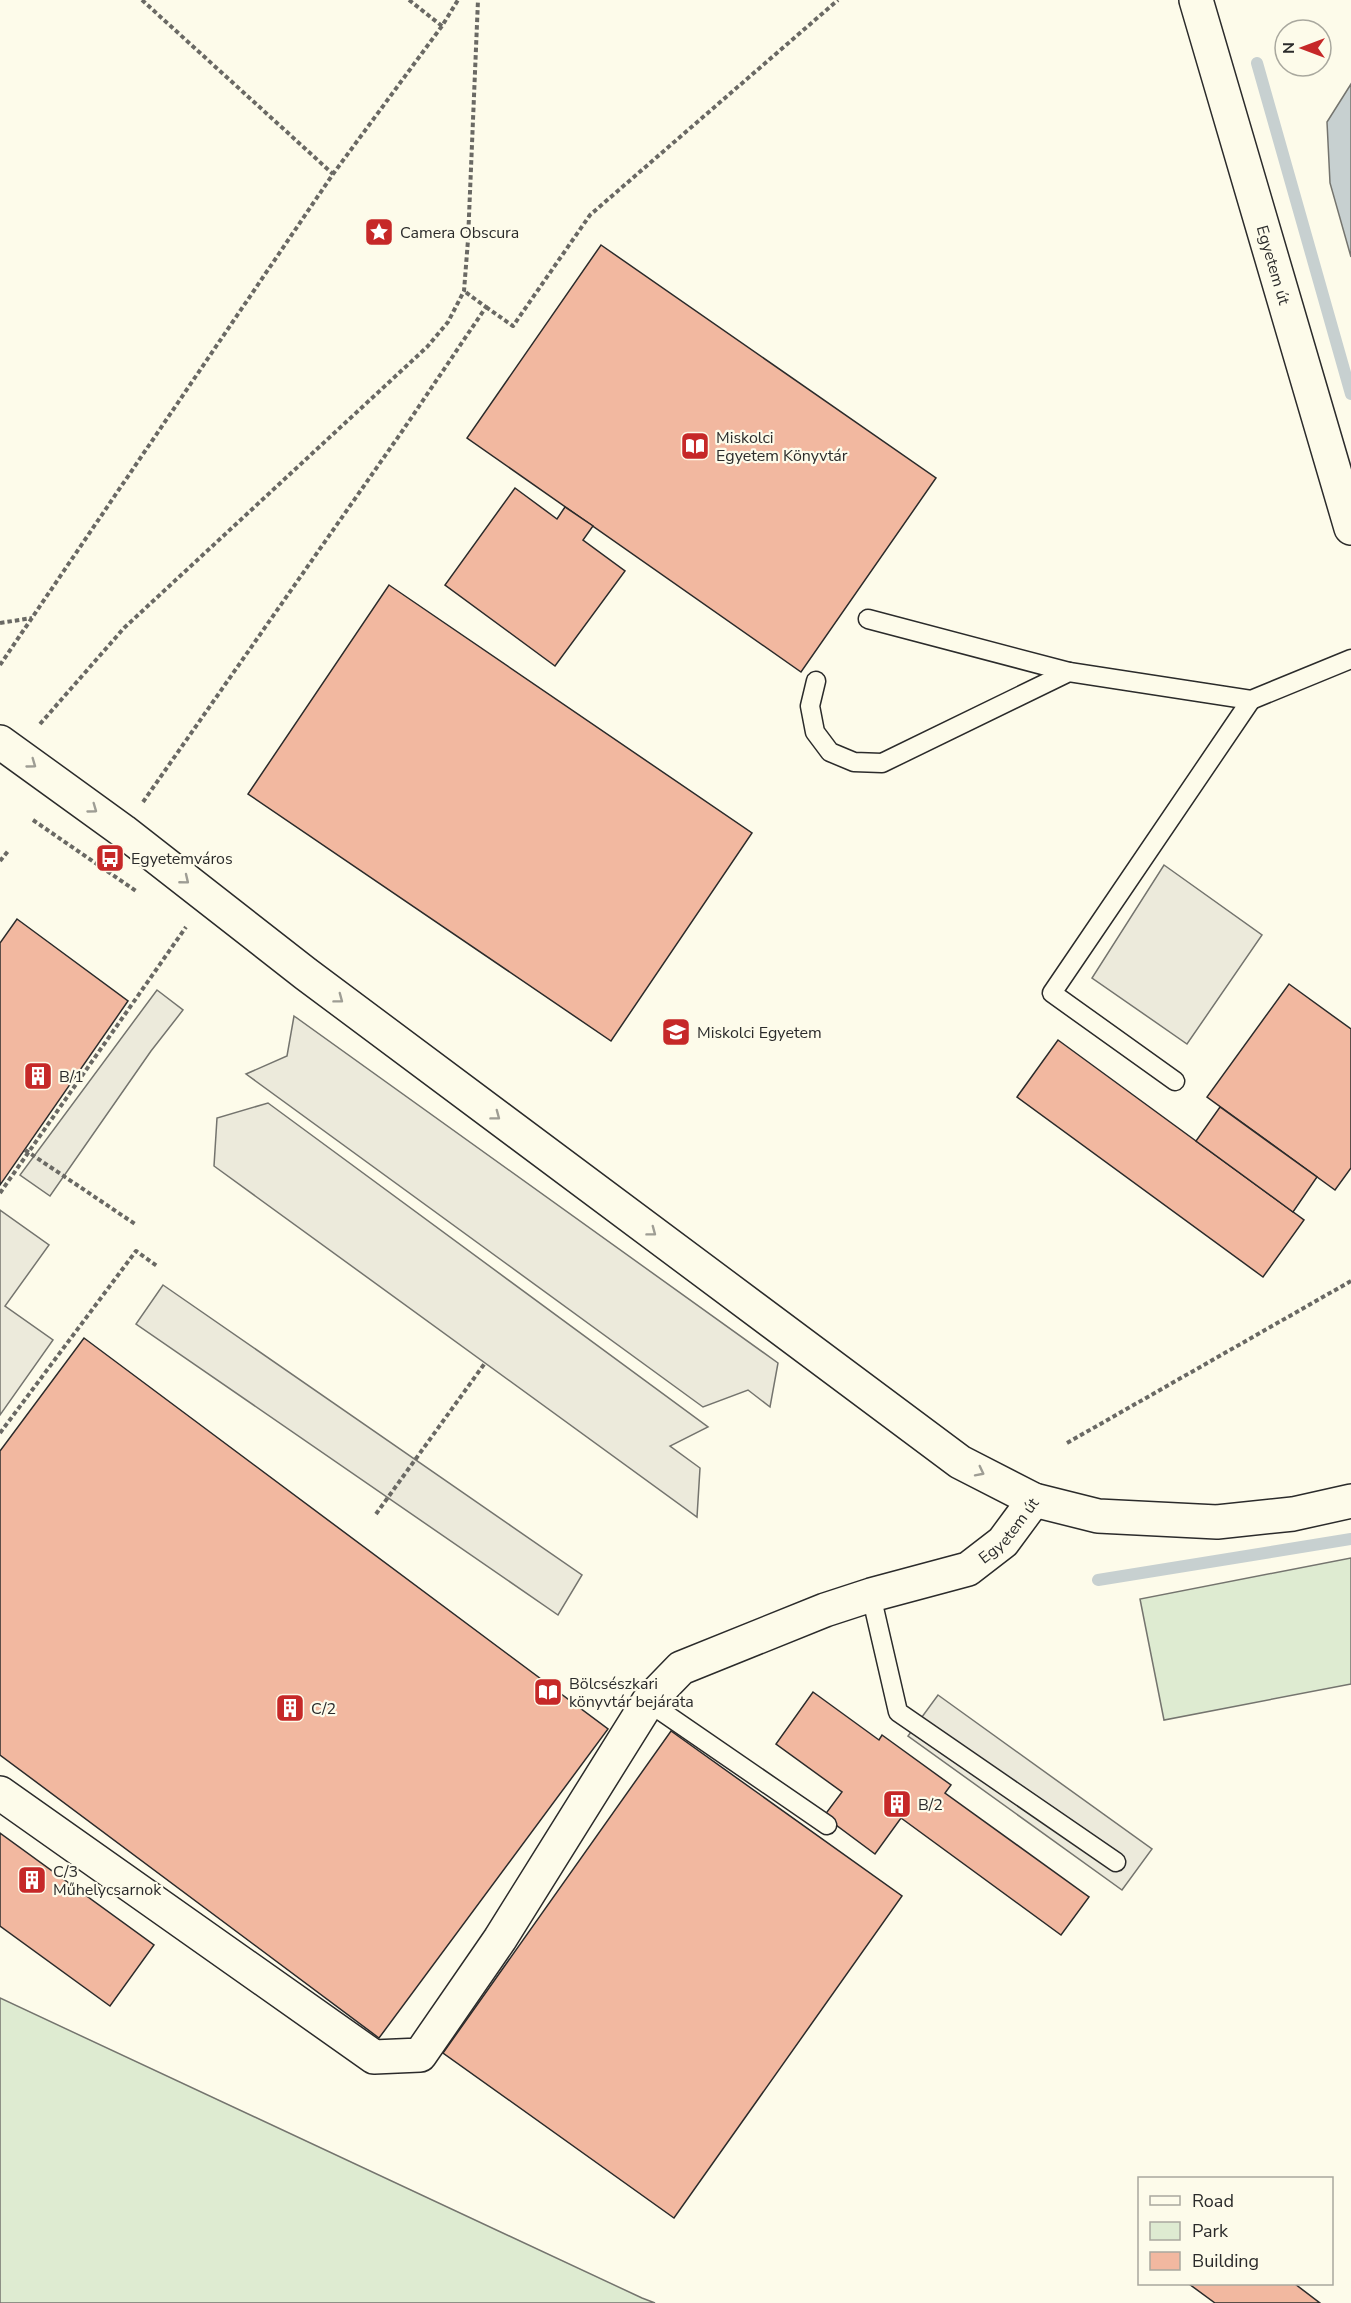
<svg xmlns="http://www.w3.org/2000/svg" width="1351" height="2303" viewBox="0 0 1351 2303" font-family="'Nunito Sans',sans-serif">
  <style>
    .green { fill: #deebd1; stroke: #74746e; stroke-width: 1.5 }
    .parking { fill: #eceadb; stroke: #74746e; stroke-width: 1.5 }
    .water { fill: #c7d0d0; stroke: #74746e; stroke-width: 1.5 }
    .lines { fill: none; stroke-linecap: round; stroke-linejoin: round }
    .stream { stroke: #c7d0d0; stroke-width: 12 }
    .building { fill: #f2b8a0; stroke: #2b2b2b; stroke-width: 1.5 }
    .lane-casing { stroke: #2b2b2b; stroke-width: 21 }
    .street-casing { stroke: #2b2b2b; stroke-width: 36 }
    .path { stroke: #6a6964; stroke-width: 4; stroke-dasharray: 4.5 3; stroke-linecap: butt }
    .lane { stroke: #fdfbea; stroke-width: 18 }
    .street { stroke: #fdfbea; stroke-width: 33 }
    .path-bridge { stroke: #6a6964; stroke-width: 4; stroke-dasharray: 4.5 3; stroke-linecap: butt }
    .oneway { stroke: #9e9d94 }
    .labels { text-anchor: middle; stroke-width: 4.5; stroke-linejoin: round; paint-order: stroke }
    .poi-label { font-size: 16px; fill: #2b2b2b; stroke: #fdfbea; text-anchor: start }
    .street-label { font-size: 16px; fill: #2b2b2b; stroke: #fdfbea }
  </style>
  <rect width="100%" height="100%" fill="#fdfbea"/>
  <g class="green">
    <path d="M1351 1558V1684L1164 1720 1140 1599Z"/>
    <path d="M0 1998 642 2298 655 2303H0Z"/>
  </g>
  <g class="parking">
    <path d="M1164 865 1262 935 1187 1044 1092 978Z"/>
    <path d="M157 990 183 1010 151 1051 50 1196 20 1175Z"/>
    <path d="M294 1016 778 1363 770 1407 748 1390 703 1407 246 1074 287 1056Z"/>
    <path d="M268 1103 708 1427 670 1446 700 1468 697 1517 214 1166 217 1118Z"/>
    <path d="M0 1210 49 1245 5 1306 53 1340 0 1415Z"/>
    <path d="M163 1285 582 1575 558 1615 136 1324Z"/>
    <path d="M938 1695 1152 1849 1122 1890 908 1736Z"/>
  </g>
  <path class="water" d="M1351 84V257L1330 183 1327 122Z"/>
  <g class="lines">
    <g class="stream">
      <path d="M1257 63 1351 394"/>
      <path d="M1098 1580 1351 1539"/>
    </g>
  </g>
  <g class="building">
    <path d="M601 245 936 478 801 672 467 438Z"/>
    <path d="M515 488 557 519 565 507 593 526 583 540 625 571 555 666 445 585Z"/>
    <path d="M389 585 752 833 611 1041 248 794Z"/>
    <path d="M17 919 128 1001 0 1185V943Z"/>
    <path d="M1289 984 1351 1029V1168L1335 1190 1207 1097Z"/>
    <path d="M1058 1040 1304 1220 1263 1277 1017 1097Z"/>
    <path d="M1220 1107 1317 1177 1293 1212 1196 1141Z"/>
    <path d="M84 1338 608 1729 379 2038 0 1755V1451Z"/>
    <path d="M813 1692 879 1740 882 1735 951 1785 945 1793 1089 1897 1061 1935 901 1818 875 1854 824 1816 842 1792 776 1744Z"/>
    <path d="M671 1731 902 1896 674 2218 443 2053Z"/>
    <path d="M0 1833 154 1945 110 2006 0 1926Z"/>
    <path d="M1189 2284H1295L1320 2303H1215Z"/>
  </g>
  <g class="lines">
    <g class="lane-casing">
      <g id="lane">
        <path d="M868 619 1069 672"/>
        <path d="M816 681 810 706 815 732 830 752 854 762 882 763 1069 672 1251 700 1351 659"/>
        <path d="M1175 1081 1052 993 1251 700"/>
        <path d="M871 1595 898 1712 1116 1862"/>
        <path d="M648 1702 827 1825"/>
      </g>
    </g>
    <g class="street-casing">
      <g id="street">
        <path id="s1" d="M1196 0 1351 528"/>
        <path d="M0 742 123 831 306 974 960 1462 1034 1500 1098 1516 1217 1522 1293 1514 1351 1501"/>
        <path id="s2" d="M0 1793 374 2057 420 2055 500 1939 648 1702 681 1668 825 1610 871 1595 968 1569 1003 1542 1034 1500"/>
      </g>
    </g>
    <g class="path">
      <path d="M142 0 333 174"/>
      <path d="M409 0 442 26"/>
      <path d="M486 307 513 326 590 215 838 0"/>
      <path d="M0 623 32 618"/>
      <path d="M0 665 333 174 442 26 458 0"/>
      <path d="M40 724 124 628 427 347 448 322 464 291 468 240 478 0"/>
      <path d="M143 802 403 430 486 307 464 291"/>
      <path d="M33 820 136 891"/>
      <path d="M0 861 8 851"/>
      <path d="M0 1193 186 927"/>
      <path d="M0 1433 136 1251 157 1266"/>
      <path d="M1067 1443 1351 1281"/>
      <path d="M376 1514 485 1363"/>
    </g>
    <use href="#lane" class="lane"/>
    <use href="#street" class="street"/>
    <path class="path-bridge" d="M25 1150 135 1224"/>
  </g>
  <defs><path id="oneway-chevron" d="M-2-3.5L2.5 0L-2 3.5" fill="none" stroke-width="1.6" stroke-linecap="round" stroke-linejoin="round" transform="scale(1.5)"/></defs>
  <g class="oneway">
    <use href="#oneway-chevron" transform="translate(32 764) rotate(36)"/>
    <use href="#oneway-chevron" transform="translate(93 809) rotate(36)"/>
    <use href="#oneway-chevron" transform="translate(185 880) rotate(39)"/>
    <use href="#oneway-chevron" transform="translate(339 999) rotate(37)"/>
    <use href="#oneway-chevron" transform="translate(496 1116) rotate(37)"/>
    <use href="#oneway-chevron" transform="translate(652 1232) rotate(37)"/>
    <use href="#oneway-chevron" transform="translate(980 1472) rotate(27)"/>
  </g>
  <defs>
    <g id="sight-square" transform="scale(1.5)"><rect x="-9" y="-9" width="18" height="18" rx="4" fill="#c62828" stroke="#fdfbea"/><path d="M0-6L1.8-2.2L6-1.7L2.9 1.2L3.7 5.4L0 3.3L-3.7 5.4L-2.9 1.2L-6-1.7L-1.8-2.2Z" fill="#fff"/></g>
    <g id="library-square" transform="scale(1.5)"><rect x="-9" y="-9" width="18" height="18" rx="4" fill="#c62828" stroke="#fdfbea"/><path d="M-6-4Q-3-5.5-.7-3.5V5Q-3 3-6 4ZM6-4Q3-5.5 .7-3.5V5Q3 3 6 4Z" fill="#fff"/></g>
    <g id="bus-square" transform="scale(1.5)"><rect x="-9" y="-9" width="18" height="18" rx="4" fill="#c62828" stroke="#fdfbea"/><path d="M-5-6H5V4H4V6H2V4H-2V6H-4V4H-5ZM-3.5-4V0h7V-4ZM-3.5 1.2v1.5H-2V1.2ZM2 1.2v1.5H3.5V1.2Z" fill="#fff"/></g>
    <g id="university-square" transform="scale(1.5)"><rect x="-9" y="-9" width="18" height="18" rx="4" fill="#c62828" stroke="#fdfbea"/><path d="M0-5L7-2L0 1L-7-2ZM-4 1L0 2.5L4 1V4Q0 6-4 4Z" fill="#fff"/></g>
    <g id="building-square" transform="scale(1.5)"><rect x="-9" y="-9" width="18" height="18" rx="4" fill="#c62828" stroke="#fdfbea"/><path d="M-4-6H4V6H1V3H-1V6H-4ZM-2.5-4.3h1.7v1.8h-1.7ZM.8-4.3h1.7v1.8H.8ZM-2.5-1h1.7V.8h-1.7ZM.8-1h1.7V.8H.8Z" fill="#fff"/></g>
  </defs>
  <g fill-rule="evenodd">
    <use href="#sight-square" x="379" y="232"/>
    <use href="#library-square" x="695" y="446"/>
    <use href="#bus-square" x="110" y="858"/>
    <use href="#university-square" x="676" y="1032"/>
    <use href="#building-square" x="38" y="1076"/>
    <use href="#library-square" x="548" y="1692"/>
    <use href="#building-square" x="290" y="1708"/>
    <use href="#building-square" x="897" y="1804"/>
    <use href="#building-square" x="32" y="1880"/>
  </g>
  <g class="labels">
    <g class="poi-label">
      <text x="400" y="238">Camera Obscura</text>
      <text x="716" y="443">Miskolci<tspan x="716" dy="18">Egyetem Könyvtár</tspan></text>
      <text x="131" y="864">Egyetemváros</text>
      <text x="697" y="1038">Miskolci Egyetem</text>
      <text x="59" y="1082">B/1</text>
      <text x="569" y="1689">Bölcsészkari<tspan x="569" dy="18">könyvtár bejárata</tspan></text>
      <text x="311" y="1714">C/2</text>
      <text x="918" y="1810">B/2</text>
      <text x="53" y="1877">C/3<tspan x="53" dy="18">Műhelycsarnok</tspan></text>
    </g>
    <g class="street-label">
      <text dy="6" stroke="none"><textPath href="#s1" startOffset="276">Egyetem út</textPath></text>
      <text dy="6" stroke="none"><textPath href="#s2" startOffset="1332">Egyetem út</textPath></text>
    </g>
  </g>
  <rect x="1138" y="2177" width="195" height="108" fill="#fdfbea" stroke="#a9a89e" stroke-width="1.5"/>
  <rect x="1150" y="2196" width="30" height="9" fill="#fdfbea" stroke="#a9a89e" stroke-width="1.5"/>
  <text x="1192" y="2207" font-size="18" fill="#2b2b2b">Road</text>
  <rect x="1150" y="2222" width="30" height="18" fill="#deebd1" stroke="#a9a89e" stroke-width="1.5"/>
  <text x="1192" y="2237" font-size="18" fill="#2b2b2b">Park</text>
  <rect x="1150" y="2252" width="30" height="18" fill="#f2b8a0" stroke="#a9a89e" stroke-width="1.5"/>
  <text x="1192" y="2267" font-size="18" fill="#2b2b2b">Building</text>
  <g transform="translate(1303 48) rotate(270)"><circle r="28" fill="#fdfbea" stroke="#a9a89e" stroke-width="1.5"/>
  <path d="M0-4.5L10 22L0 15L-10 22Z" fill="#c62828"/>
  <text y="-9" font-size="16" font-weight="bold" text-anchor="middle" fill="#2b2b2b">N</text>
  </g>
</svg>
